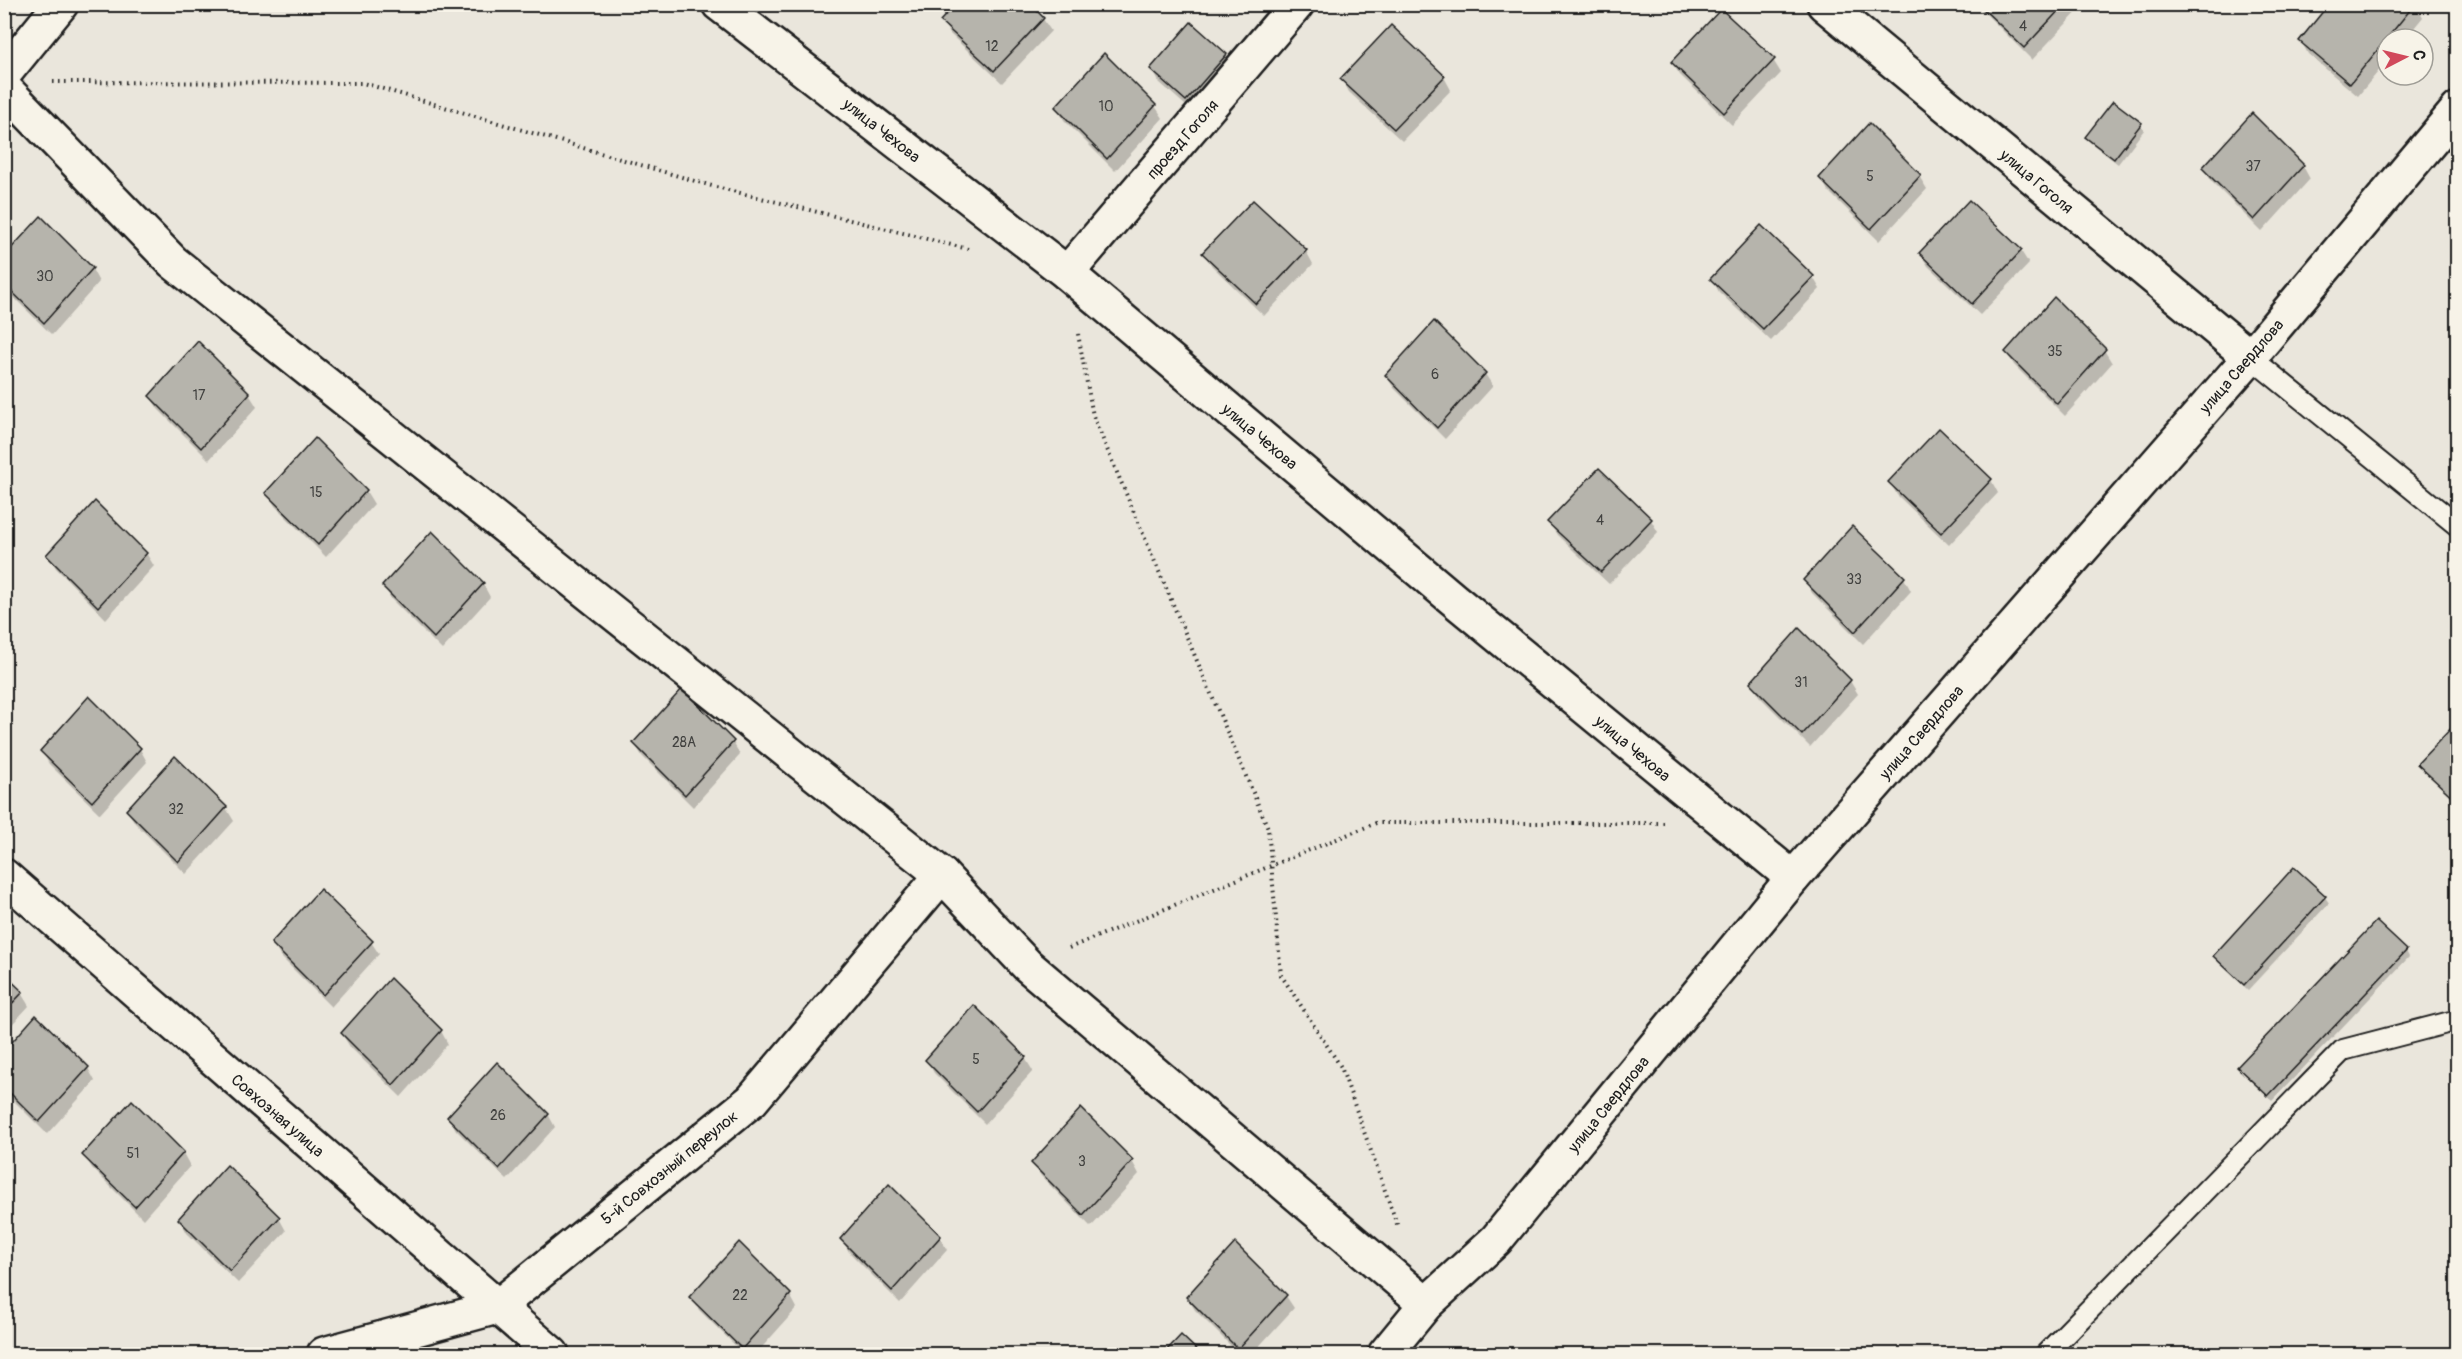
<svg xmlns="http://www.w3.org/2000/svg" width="2462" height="1359" viewBox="0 0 2462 1359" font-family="Pangolin,sans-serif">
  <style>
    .shadow { fill: #0003 }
    .building { fill: #b6b4ac; stroke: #1c1c1c; stroke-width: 1.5 }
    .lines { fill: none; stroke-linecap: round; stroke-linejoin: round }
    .lane-casing { stroke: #1c1c1c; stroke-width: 24 }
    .street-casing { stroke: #1c1c1c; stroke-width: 38 }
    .secondary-casing { stroke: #1c1c1c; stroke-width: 38 }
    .path { stroke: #1c1c1c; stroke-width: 4; stroke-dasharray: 1.5 4.5; stroke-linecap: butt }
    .lane { stroke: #f7f3e8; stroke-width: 20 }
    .street { stroke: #f7f3e8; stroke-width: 33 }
    .secondary { stroke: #f7f3e8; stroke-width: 33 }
    .labels { text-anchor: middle; stroke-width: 6; stroke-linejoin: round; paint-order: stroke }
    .number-label { font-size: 14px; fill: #424240 }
    .street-label { font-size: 16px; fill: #1c1c1c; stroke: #f7f3e8 }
  </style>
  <rect width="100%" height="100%" fill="#eae6dc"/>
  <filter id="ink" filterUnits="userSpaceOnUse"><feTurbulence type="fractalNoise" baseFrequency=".0167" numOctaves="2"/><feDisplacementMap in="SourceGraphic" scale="12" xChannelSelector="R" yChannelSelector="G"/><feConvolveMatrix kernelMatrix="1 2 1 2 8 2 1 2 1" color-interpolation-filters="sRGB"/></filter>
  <g filter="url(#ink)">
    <g class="shadow">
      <path d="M1976 4H2078L2081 8 2032 60Z"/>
      <path d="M2330 4H2416L2423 17 2405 39H2387V61L2358 96 2308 54 2301 41Z"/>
      <path d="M1043 19 1051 31 1002 83 950 34 942 21Z"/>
      <path d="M1191 24 1226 55 1233 68 1194 113 1159 82 1152 69Z"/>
      <path d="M1773 60 1781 73 1732 125 1680 75 1672 63Z"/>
      <path d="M1444 77 1451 90 1402 141 1349 92 1342 79Z"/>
      <path d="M1155 106 1163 118 1115 171 1064 120 1057 108Z"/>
      <path d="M2140 124 2144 130 2118 164 2091 143 2087 137Z"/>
      <path d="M2303 166 2310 179 2262 232 2211 181 2204 168Z"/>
      <path d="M1919 176 1927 189 1879 241 1828 191 1821 178Z"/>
      <path d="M1969 202 2021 251 2029 264 1980 315 1928 266 1920 253Z"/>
      <path d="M1306 251 1313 264 1264 316 1212 266 1204 254Z"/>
      <path d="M4 258 92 269 99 282 52 335 4 288Z"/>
      <path d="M1813 277 1820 289 1771 341 1719 292 1712 279Z"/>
      <path d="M2104 350 2112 363 2065 416 2014 365 2006 352Z"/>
      <path d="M1485 374 1493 386 1445 439 1394 388 1386 376Z"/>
      <path d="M249 394 257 407 209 460 158 409 150 396Z"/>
      <path d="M1939 431 1991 480 1998 493 1949 545 1897 495 1890 482Z"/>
      <path d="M315 441 366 491 374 504 326 557 275 506 267 493Z"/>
      <path d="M1651 520 1658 532 1609 584 1557 535 1549 522Z"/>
      <path d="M146 553 154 566 106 619 56 568 48 555Z"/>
      <path d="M1904 578 1911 591 1863 644 1812 593 1805 580Z"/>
      <path d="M483 584 490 597 442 650 391 599 384 586Z"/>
      <path d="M1800 630 1850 681 1858 694 1810 747 1759 696 1752 683Z"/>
      <path d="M2458 723V803L2423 770 2419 764Z"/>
      <path d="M733 742 740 755 693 807 642 756 635 744Z"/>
      <path d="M140 749 147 762 100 814 49 764 42 751Z"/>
      <path d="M175 758 226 808 234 821 186 874 135 823 127 810Z"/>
      <path d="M2295 869 2325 897 2329 903 2248 990 2218 962 2215 956Z"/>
      <path d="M371 942 379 954 331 1007 280 956 273 944Z"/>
      <path d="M2406 951 2409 957 2272 1101 2243 1074 2239 1068Z"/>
      <path d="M4 976 21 993 29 1006 4 1033Z"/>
      <path d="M390 981 441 1031 448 1044 401 1097 350 1047 342 1034Z"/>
      <path d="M975 1008 1025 1058 1033 1071 985 1124 934 1073 927 1060Z"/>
      <path d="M4 1053 88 1068 95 1081 47 1134 4 1091Z"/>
      <path d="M548 1114 555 1127 507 1180 456 1130 449 1117Z"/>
      <path d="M183 1153 190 1166 143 1219 92 1168 84 1155Z"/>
      <path d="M1132 1161 1139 1174 1091 1227 1041 1176 1033 1163Z"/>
      <path d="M889 1187 940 1237 947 1250 900 1303 849 1252 842 1239Z"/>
      <path d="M279 1218 286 1231 238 1283 187 1233 180 1220Z"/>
      <path d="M790 1295 797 1308 756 1354H744L699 1310 691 1297Z"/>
      <path d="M1286 1296 1294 1308 1252 1354H1239L1195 1310 1187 1297Z"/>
    </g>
    <g class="building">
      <path d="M956 4H1030L1044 18 994 71 940 21Z"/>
      <path d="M1978 4H2065L2024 48Z"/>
      <path d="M2329 4H2415L2350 84 2299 41Z"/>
      <path d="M1721 9 1775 59 1724 113 1671 62Z"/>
      <path d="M1191 22 1227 54 1186 101 1150 69Z"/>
      <path d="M1391 25 1445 76 1394 129 1340 79Z"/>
      <path d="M1104 53 1156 105 1107 159 1055 107Z"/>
      <path d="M2113 101 2142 123 2114 159 2085 137Z"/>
      <path d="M2252 113 2304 165 2254 220 2202 168Z"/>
      <path d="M1869 123 1921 175 1871 229 1819 178Z"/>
      <path d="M1253 200 1307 250 1256 304 1202 253Z"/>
      <path d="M1969 200 2022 250 1972 304 1919 253Z"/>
      <path d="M41 216 93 268 44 323 4 284V256Z"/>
      <path d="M1761 225 1814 276 1763 329 1710 279Z"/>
      <path d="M2054 297 2106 349 2057 404 2005 352Z"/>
      <path d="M1434 321 1486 373 1437 428 1385 375Z"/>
      <path d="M198 341 250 393 201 448 149 396Z"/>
      <path d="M1939 428 1992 479 1941 533 1888 482Z"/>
      <path d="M315 438 367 490 318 545 265 493Z"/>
      <path d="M1599 468 1652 519 1601 572 1547 522Z"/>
      <path d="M95 501 147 553 98 607 46 555Z"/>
      <path d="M1852 526 1905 577 1855 632 1803 580Z"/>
      <path d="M432 531 484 583 434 638 382 586Z"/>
      <path d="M1799 628 1851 680 1802 735 1750 683Z"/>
      <path d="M682 689 734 741 685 795 633 743Z"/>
      <path d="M89 696 141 748 92 802 40 751Z"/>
      <path d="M2458 721V802L2417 764Z"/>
      <path d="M175 756 227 807 178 862 126 810Z"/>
      <path d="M2294 867 2326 896 2244 985 2213 956Z"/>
      <path d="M320 889 373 941 323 995 271 943Z"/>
      <path d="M2376 921 2407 950 2268 1096 2237 1067Z"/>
      <path d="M4 974 23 992 4 1012Z"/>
      <path d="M390 978 442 1030 393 1085 341 1033Z"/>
      <path d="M974 1005 1026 1057 977 1112 925 1060Z"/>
      <path d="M36 1015 89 1067 39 1122 4 1087V1051Z"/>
      <path d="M497 1062 549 1114 499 1169 447 1117Z"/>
      <path d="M132 1100 184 1152 135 1207 82 1155Z"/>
      <path d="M1081 1108 1133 1160 1083 1215 1031 1163Z"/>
      <path d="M227 1165 280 1217 230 1271 178 1219Z"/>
      <path d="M889 1184 941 1236 892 1291 840 1239Z"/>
      <path d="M739 1242 791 1294 742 1349 689 1297Z"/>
      <path d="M1235 1243 1287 1295 1238 1349 1186 1297Z"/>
      <path d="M1181 1335 1201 1354H1163Z"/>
    </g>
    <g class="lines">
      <g class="lane-casing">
        <g id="lane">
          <path d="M2250 357 2458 526"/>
          <path d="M2046 1354 2343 1050 2458 1020"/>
        </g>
      </g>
      <g class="street-casing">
        <g id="street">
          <path d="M719 4 1067 273 1453 599 1793 878"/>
          <path d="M1824 4 2250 357"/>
          <path d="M4 74 61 4"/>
          <path d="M4 88 173 262 942 875 1027 965 1426 1304"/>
          <path d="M1067 273 1297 4"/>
          <path d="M324 1354 497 1307 752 1100 942 875"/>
          <path d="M1385 1354 1426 1304 1496 1240 1793 878 2250 357 2458 109"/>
        </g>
      </g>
      <g class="secondary-casing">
        <path id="secondary" d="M4 876 552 1354"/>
      </g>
      <g class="path">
        <path d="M53 82 363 83 712 186 968 249"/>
        <path d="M1078 334 1093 416 1268 828 1281 975 1341 1067 1398 1227"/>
        <path d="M1069 948 1376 823H1664"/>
      </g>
      <use href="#lane" class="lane"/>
      <use href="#street" class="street"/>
      <use href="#secondary" class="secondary"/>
    </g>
  </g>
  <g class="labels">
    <g class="number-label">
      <text x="2023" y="31">4</text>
      <text x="992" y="51">12</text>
      <text x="1106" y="111">10</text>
      <text x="2253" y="171">37</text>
      <text x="1870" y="181">5</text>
      <text x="45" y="281">30</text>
      <text x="2055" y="356">35</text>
      <text x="1435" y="379">6</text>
      <text x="199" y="400">17</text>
      <text x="316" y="497">15</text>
      <text x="1600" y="525">4</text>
      <text x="1854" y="584">33</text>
      <text x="1801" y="687">31</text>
      <text x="684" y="747">28А</text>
      <text x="176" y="814">32</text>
      <text x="976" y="1064">5</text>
      <text x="498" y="1120">26</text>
      <text x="133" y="1158">51</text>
      <text x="1082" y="1166">3</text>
      <text x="740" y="1300">22</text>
    </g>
    <g class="street-label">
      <text transform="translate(882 130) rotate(38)" y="6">улица Чехова</text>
      <text transform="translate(1182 139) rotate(-49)" y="6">проезд Гоголя</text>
      <text transform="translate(2037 181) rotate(40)" y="6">улица Гоголя</text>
      <text transform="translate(2241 366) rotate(-49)" y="6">улица Свердлова</text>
      <text transform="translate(1260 436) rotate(40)" y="6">улица Чехова</text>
      <text transform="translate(1921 732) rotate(-49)" y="6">улица Свердлова</text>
      <text transform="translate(1633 748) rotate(40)" y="6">улица Чехова</text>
      <text transform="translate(1608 1104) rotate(-51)" y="6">улица Свердлова</text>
      <text transform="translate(278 1115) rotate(41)" y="6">Совхозная улица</text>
      <text transform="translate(669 1167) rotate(-39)" y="6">5-й Совхозный переулок</text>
    </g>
  </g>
  <rect width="2462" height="1359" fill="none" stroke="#f7f3e8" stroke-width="24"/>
  <rect x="12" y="12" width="2438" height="1335" fill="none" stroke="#1c1c1c" stroke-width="2" filter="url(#ink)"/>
  <g transform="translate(2405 57) rotate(83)"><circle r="28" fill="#f7f3e8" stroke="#9f9d96" stroke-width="1.5"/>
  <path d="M0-4.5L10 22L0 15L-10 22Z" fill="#d1495b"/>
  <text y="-9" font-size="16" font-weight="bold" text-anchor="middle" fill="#1c1c1c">С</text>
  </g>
</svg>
